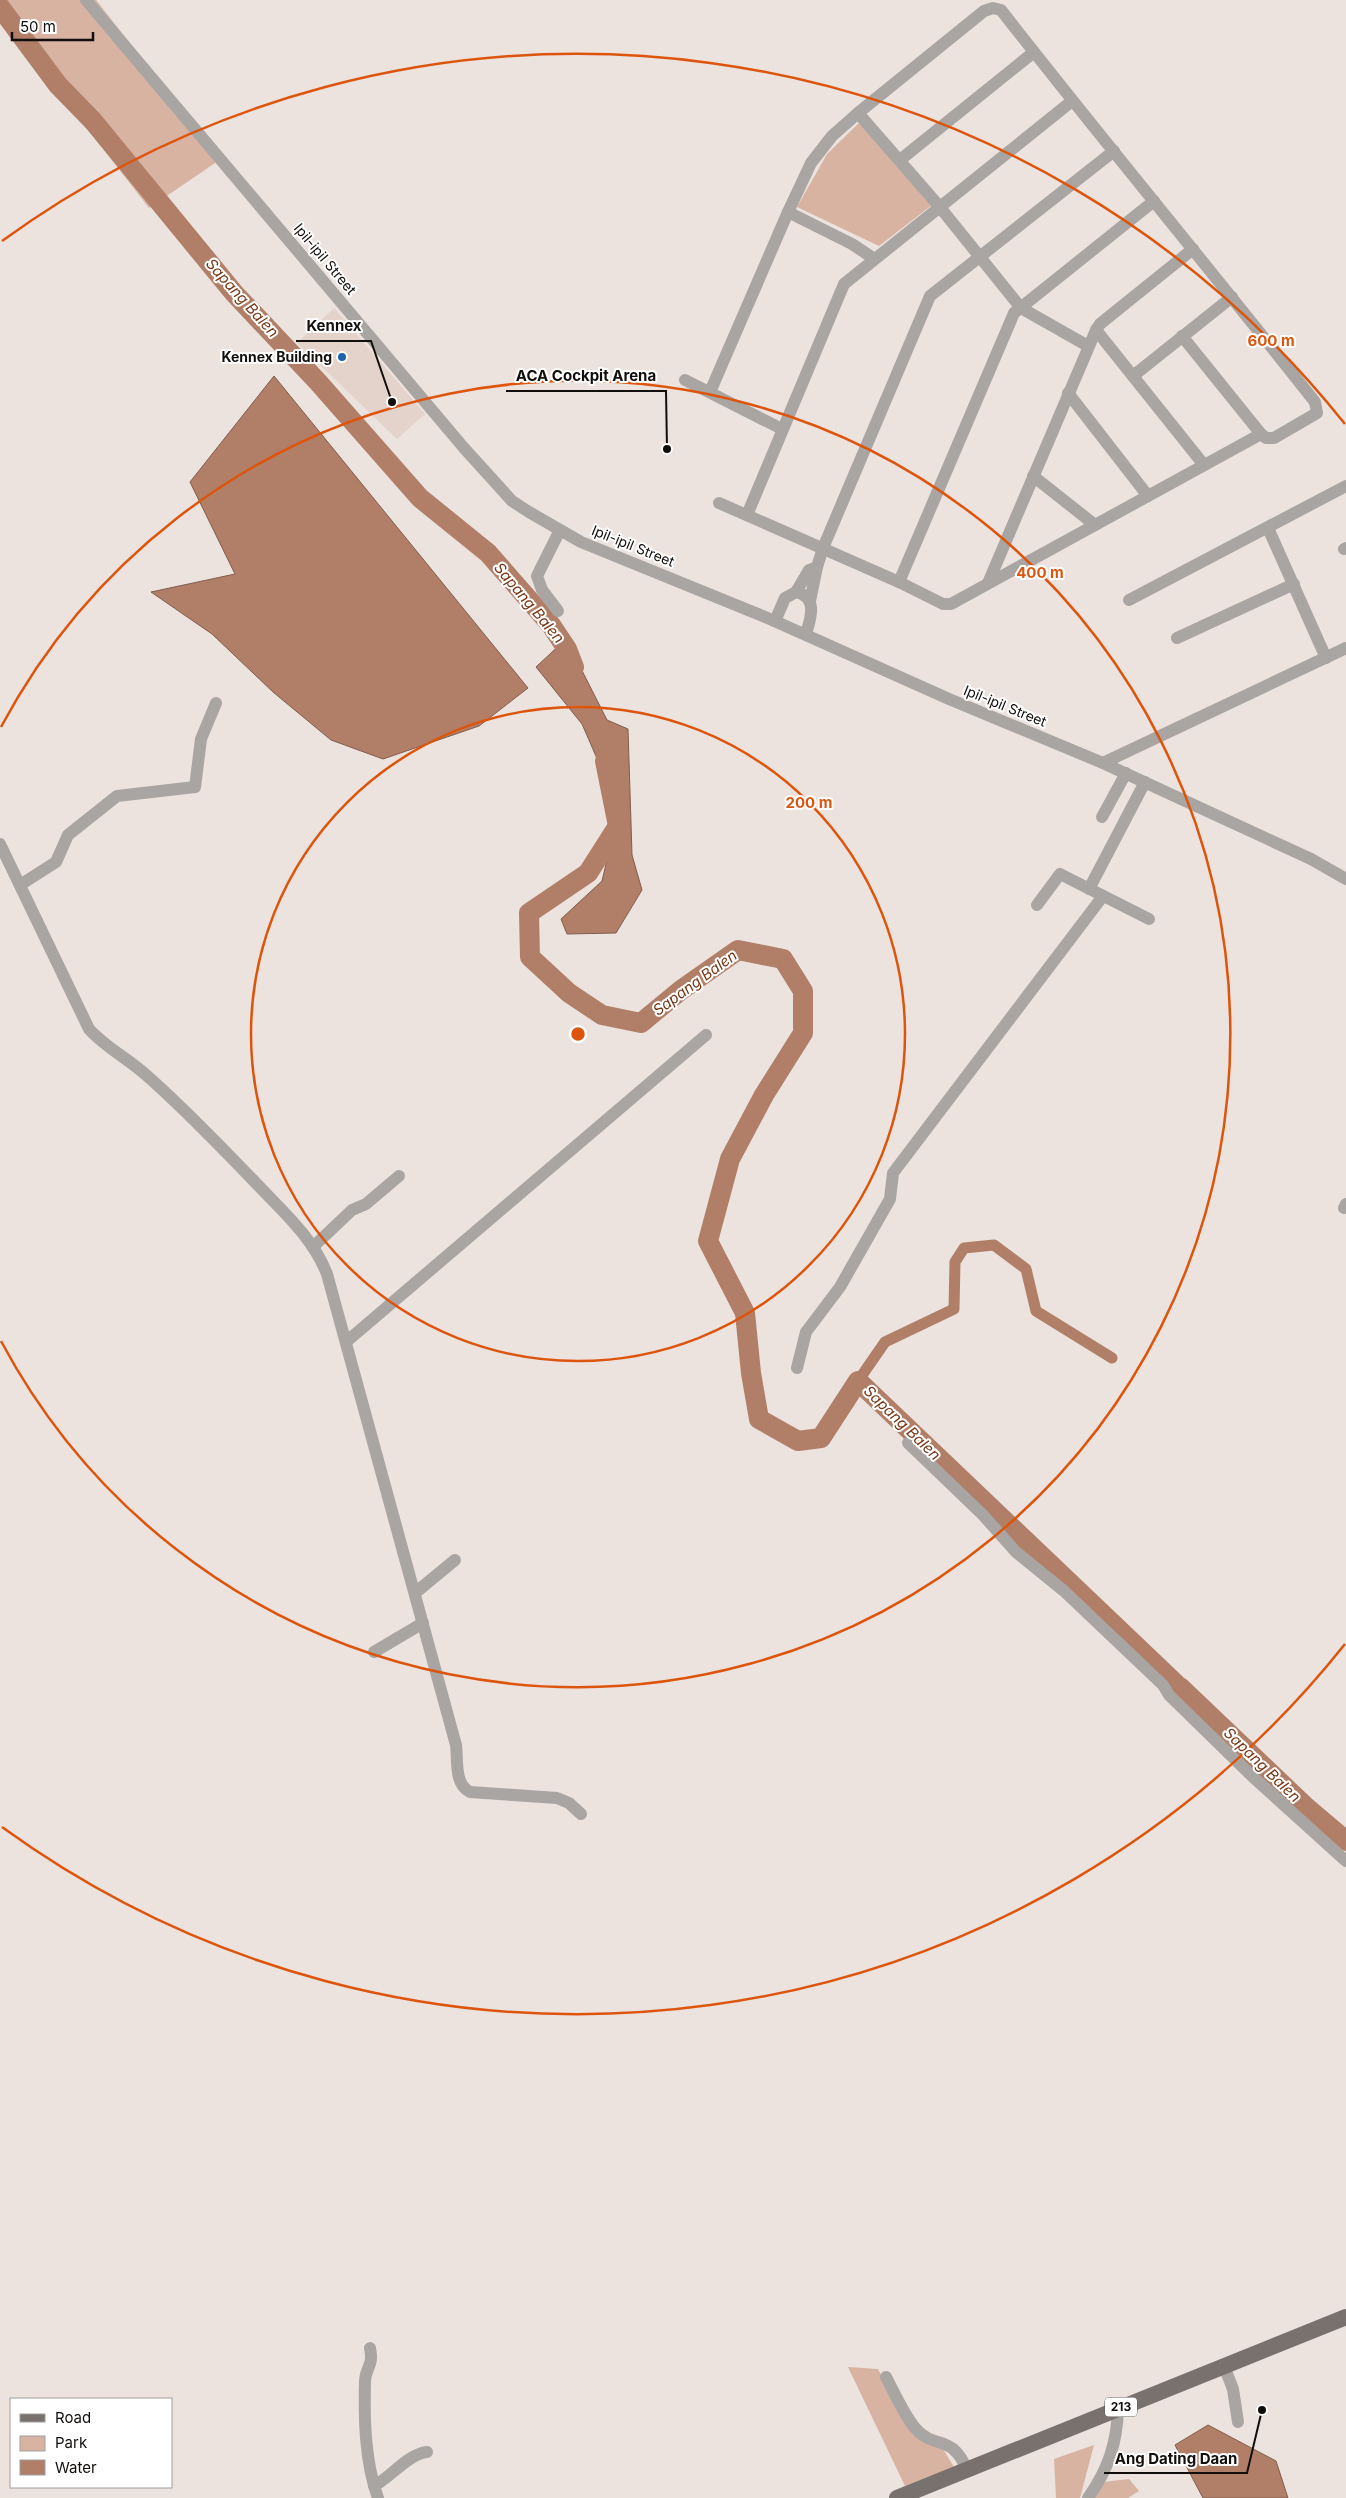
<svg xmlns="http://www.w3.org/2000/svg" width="1346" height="2498" viewBox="0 0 1346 2498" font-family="Inter,sans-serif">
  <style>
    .built { fill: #e4d3cb }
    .green { fill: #d8b3a2 }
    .water { fill: #b17f68; stroke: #815d4c }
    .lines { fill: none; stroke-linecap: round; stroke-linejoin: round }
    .stream { stroke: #815d4c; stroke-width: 3 }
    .canal { stroke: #b17f68; stroke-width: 11 }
    .river { stroke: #b17f68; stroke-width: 20 }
    .minor { stroke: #a9a5a3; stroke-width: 12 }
    .major { stroke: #78716d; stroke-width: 16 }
    .ring { fill: none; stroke: #dd550c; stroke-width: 2.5 }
    .poi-dot { fill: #1d61b1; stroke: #fff; stroke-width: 2 }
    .labels { text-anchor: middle; stroke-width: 4; stroke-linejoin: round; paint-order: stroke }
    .shield { fill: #fff; stroke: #585655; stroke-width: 1 }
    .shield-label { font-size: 12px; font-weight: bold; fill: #110e0c }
    .street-label { font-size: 14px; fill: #110e0c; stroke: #fff }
    .poi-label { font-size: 14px; font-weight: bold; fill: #110e0c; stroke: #fff; text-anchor: end }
    .water-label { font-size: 15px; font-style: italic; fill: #763614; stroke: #fff }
    .centre { fill: #dd550c; stroke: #fff; stroke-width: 2.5 }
    .ring-label { font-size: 15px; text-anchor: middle; font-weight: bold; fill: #dd550c; stroke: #fff; stroke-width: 4; stroke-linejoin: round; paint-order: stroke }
    .leader { fill: none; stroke: #110e0c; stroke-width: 2 }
    .callout-dot { fill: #110e0c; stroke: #fff; stroke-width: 2 }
    .callout-label { font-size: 15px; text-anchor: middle; font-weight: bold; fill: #110e0c; stroke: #fff; stroke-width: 4; stroke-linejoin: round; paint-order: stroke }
  </style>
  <rect width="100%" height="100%" fill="#ece2de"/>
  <path class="built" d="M334 308 425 414 397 439 297 343Z"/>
  <g class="green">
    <path d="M0 0H96L221 159 149 208 0 16Z"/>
    <path d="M860 122 932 205 879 246 797 207 827 154Z"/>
    <path d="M848 2367 878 2369 912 2433 943 2449 954 2467 905 2486Z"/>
    <path d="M1094 2445 1080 2498H1056L1054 2459Z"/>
    <path d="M1129 2479 1139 2491 1128 2498H1094L1103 2482Z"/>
  </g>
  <g class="water">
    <path d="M274 376 528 688 479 726 383 759 331 740 273 692 212 634 151 592 235 574 190 482Z"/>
    <path d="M566 639 607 720 628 729 632 855 642 890 616 933 567 934 561 919 602 881 619 809 582 724 536 667Z"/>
    <path d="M1208 2425 1276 2461 1288 2498H1203L1175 2445Z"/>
  </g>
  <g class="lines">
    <path class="stream" d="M821 1438 823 1441"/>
    <path class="canal" d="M858 1381 885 1342 954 1309 955 1262 964 1248 994 1245 1026 1269 1036 1311 1112 1358"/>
    <g class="river">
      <path d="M0 7 58 85 93 121 234 293 318 382 420 498 488 553 551 625 567 649 574 667"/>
      <path d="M605 761 618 826 588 873 529 913 530 957 569 993 602 1015 641 1023 681 990 738 950 783 959 803 991V1033L764 1095 730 1159 708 1241 745 1313 751 1373 759 1419 798 1441 821 1438 858 1381 1176 1684"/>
      <path d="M1180 1687 1305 1806 1346 1841"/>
    </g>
    <g class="minor">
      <path d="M86 0 464 448 512 501 529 512 581 542 770 619 949 699 1103 763 1311 859 1346 879"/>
      <path d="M858 113 939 206 1021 308 1088 346"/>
      <path d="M900 160 1034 52"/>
      <path d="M1096 330 1204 465"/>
      <path d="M1182 336 1261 434"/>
      <path d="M1133 376 1232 297"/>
      <path d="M685 380 782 429"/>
      <path d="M710 392 788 212 852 244 873 258"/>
      <path d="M1068 393 1148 496"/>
      <path d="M1033 476 1095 525"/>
      <path d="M719 503 899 582 943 604H951L1261 434 1266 438H1274L1317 413 1315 402C1211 270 1104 142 1001 10L993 8 984 11 858 113 832 136 811 163 788 212"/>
      <path d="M747 515 844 284 1072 101"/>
      <path d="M1268 528 1326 658"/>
      <path d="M1344 549 1346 548"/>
      <path d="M817 567 823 548 930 296 1114 151"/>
      <path d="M899 582 1014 313 1154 201"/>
      <path d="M988 583 1096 330 1100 324 1193 249"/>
      <path d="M796 592 809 570 817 567 810 601"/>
      <path d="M1129 600 1346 486"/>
      <path d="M558 611 542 590 537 576 560 530"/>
      <path d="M775 621 785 598 796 592C818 597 811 618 806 634"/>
      <path d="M1177 638 1294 584"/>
      <path d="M1103 763 1346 648"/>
      <path d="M1102 817 1126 773"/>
      <path d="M0 844 89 1029C105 1047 127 1058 145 1074 183 1107 218 1144 253 1180 281 1210 312 1236 327 1274L456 1745C458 1761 454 1784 470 1792L557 1798 569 1803 581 1814"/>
      <path d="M20 885 56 862 68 835 117 796 195 787 201 739 216 703"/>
      <path d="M1089 889 1145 782"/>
      <path d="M1037 905 1060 874 1149 919"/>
      <path d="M1344 1208 1346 1204"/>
      <path d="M314 1246 352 1210 366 1204 399 1176"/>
      <path d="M346 1342 706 1035"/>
      <path d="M797 1368 806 1332 840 1287 890 1199 893 1173 1103 896"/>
      <path d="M908 1443 983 1515 1016 1552 1064 1591 1163 1685 1169 1695 1253 1777 1346 1861"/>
      <path d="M415 1593 455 1560"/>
      <path d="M374 1652 423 1623"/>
      <path d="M370 2348C374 2367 365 2367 365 2382 364 2420 365 2462 378 2498"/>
      <path d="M1224 2366 1233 2389 1238 2422"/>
      <path d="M886 2377C895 2394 903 2413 915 2428 934 2450 952 2433 967 2470"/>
      <path d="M374 2486C391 2477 408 2454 427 2452"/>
      <path d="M1088 2498C1108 2470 1117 2443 1118 2409"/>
    </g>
    <path class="major" d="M897 2498 1346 2317"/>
  </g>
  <g class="ring">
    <circle cx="578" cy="1034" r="327"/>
    <path d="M1 727A653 653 0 1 1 1 1341"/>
    <path d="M1345 1644A980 980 0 0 1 2 1827M2 241A980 980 0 0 1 1345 424"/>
  </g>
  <circle class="poi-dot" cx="342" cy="357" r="5"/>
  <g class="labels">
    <rect class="shield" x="1105" y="2397.5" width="32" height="19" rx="4"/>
    <g class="shield-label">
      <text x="1121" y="2411">213</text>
    </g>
    <g class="street-label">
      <text transform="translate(325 259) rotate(50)" y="5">Ipil-ipil Street</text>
      <text transform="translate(633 546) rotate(22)" y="5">Ipil-ipil Street</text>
      <text transform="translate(1005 706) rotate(22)" y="5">Ipil-ipil Street</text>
    </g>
    <g class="poi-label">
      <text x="332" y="362">Kennex Building</text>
    </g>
    <g class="water-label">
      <text transform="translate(242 298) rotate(48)" y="5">Sapang Balen</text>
      <text transform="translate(529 603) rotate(50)" y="5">Sapang Balen</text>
      <text transform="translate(695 983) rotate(-36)" y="5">Sapang Balen</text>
      <text transform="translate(902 1423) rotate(44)" y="5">Sapang Balen</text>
      <text transform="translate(1262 1765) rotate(44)" y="5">Sapang Balen</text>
    </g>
  </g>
  <circle cx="578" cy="1034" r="8" class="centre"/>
  <g class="ring-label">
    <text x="1271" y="346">600 m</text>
    <text x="1040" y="578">400 m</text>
    <text x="809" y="808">200 m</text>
  </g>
  <path class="leader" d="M392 402L371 341H296M667 449L666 391H506M1262 2410L1247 2473H1104"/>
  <g class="callout-dot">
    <circle cx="392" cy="402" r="5"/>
    <circle cx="667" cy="449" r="5"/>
    <circle cx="1262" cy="2410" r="5"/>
  </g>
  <g class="callout-label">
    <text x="334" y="331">Kennex</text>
    <text x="586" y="381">ACA Cockpit Arena</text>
    <text x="1176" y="2464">Ang Dating Daan</text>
  </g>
  <rect x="10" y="2398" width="162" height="90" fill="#ffffff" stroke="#a09f9e"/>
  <rect x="20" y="2414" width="25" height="8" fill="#78716d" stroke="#a09f9e"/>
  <text x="55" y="2423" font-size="15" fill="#110e0c">Road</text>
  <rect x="20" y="2436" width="25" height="15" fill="#d8b3a2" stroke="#a09f9e"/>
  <text x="55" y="2448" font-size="15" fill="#110e0c">Park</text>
  <rect x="20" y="2460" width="25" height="15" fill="#b17f68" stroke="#a09f9e"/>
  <text x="55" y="2473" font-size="15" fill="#110e0c">Water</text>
  <path d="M12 32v8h81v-8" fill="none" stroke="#110e0c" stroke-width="2.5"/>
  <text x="20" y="32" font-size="15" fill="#110e0c" stroke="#ffffff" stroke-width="4" paint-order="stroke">50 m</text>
</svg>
